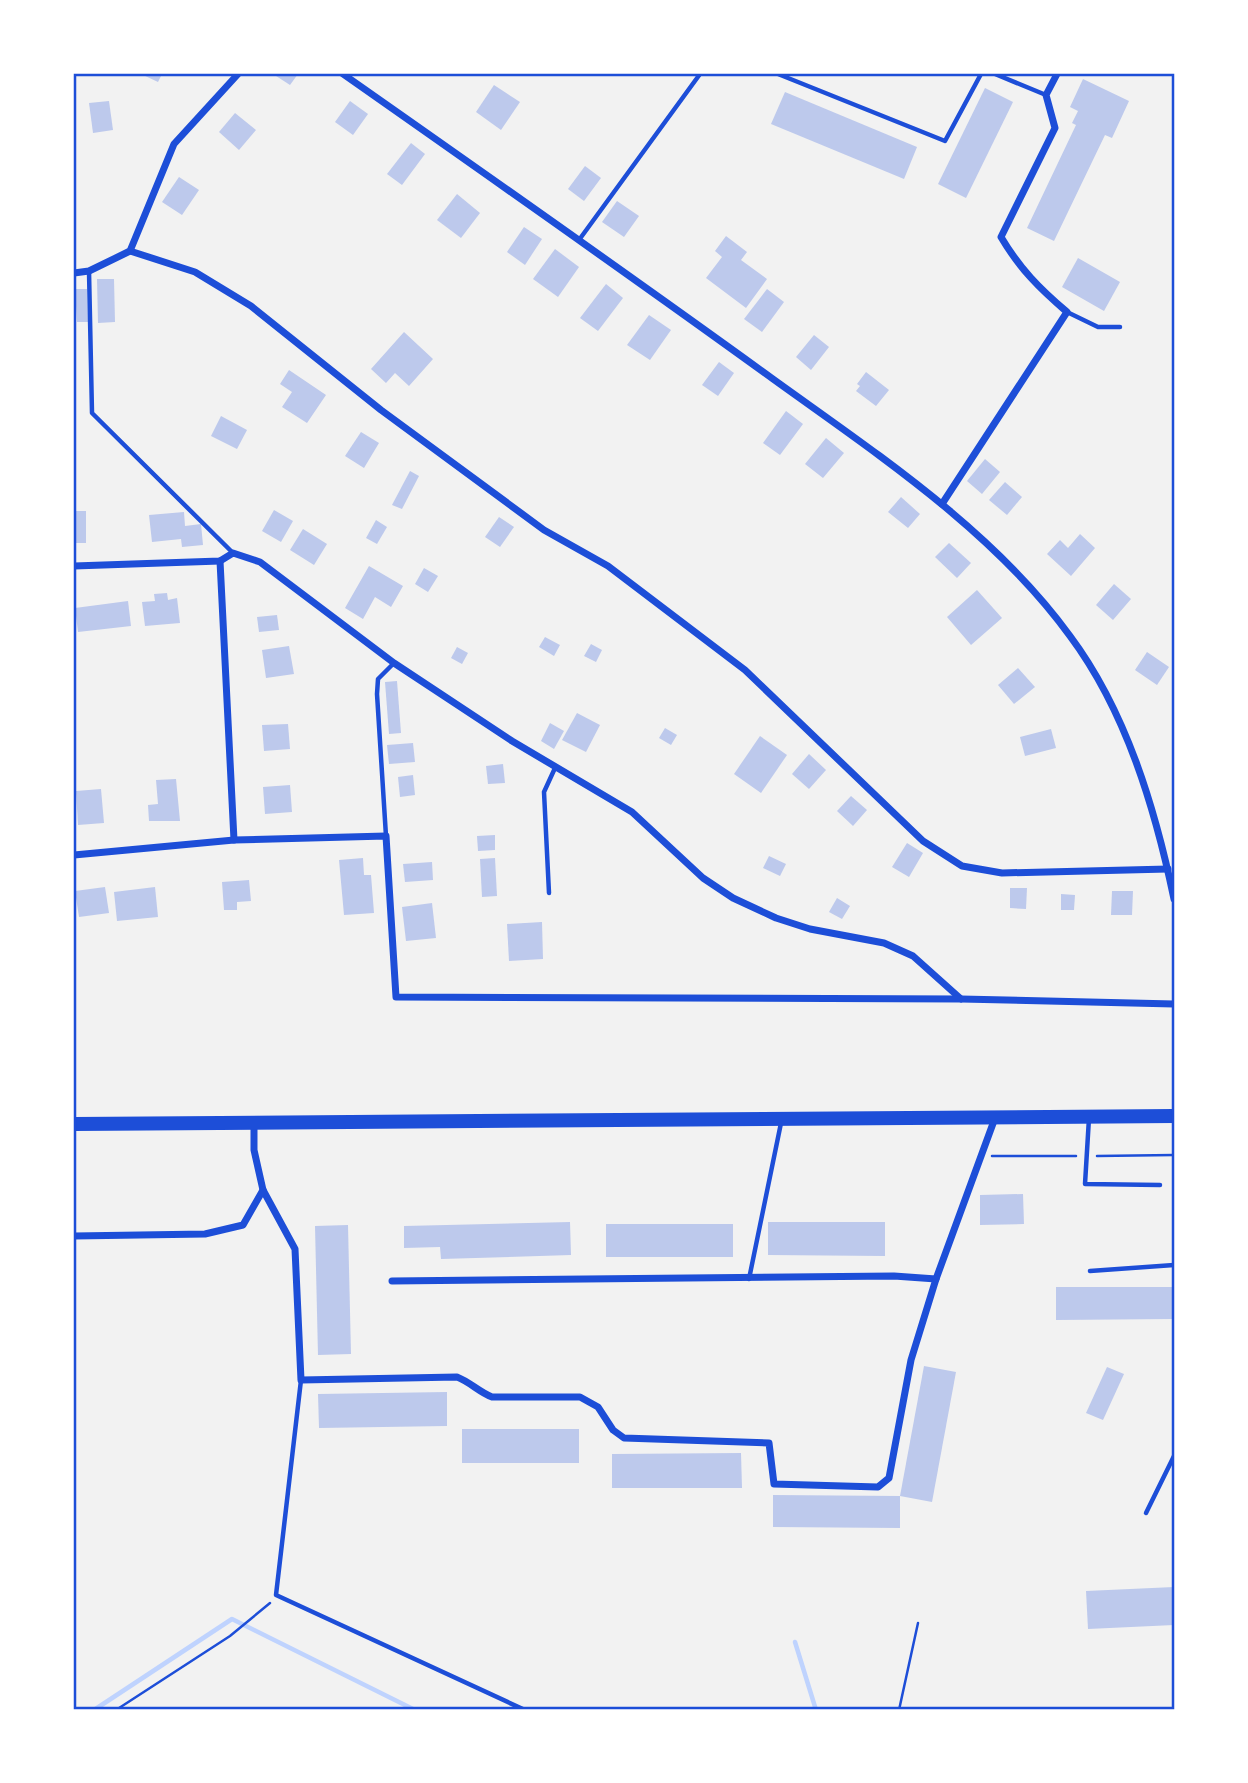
<svg xmlns="http://www.w3.org/2000/svg" width="1248" height="1783" viewBox="0 0 1248 1783" font-family="'DM Sans',sans-serif">
  <style>
    .lines { fill: none; stroke-linecap: round; stroke-linejoin: round }
    .stream { stroke: #bfd3fe; stroke-width: 4.5 }
    .building { fill: #bdc9ec }
    .path { stroke: #1d4ed8; stroke-width: 2.5 }
    .service { stroke: #1d4ed8; stroke-width: 4.5 }
    .minor { stroke: #1d4ed8; stroke-width: 7 }
    .primary { stroke: #1d4ed8; stroke-width: 14 }
    .neatline { fill: none; stroke: #1d4ed8; stroke-width: 2.5 }
  </style>
  <rect width="100%" height="100%" fill="#f2f2f2"/>
  <g class="lines">
    <g class="stream">
      <path d="M795 1642 816 1710"/>
      <path d="M94 1710 232 1619 415 1710"/>
    </g>
  </g>
  <g class="building">
    <path d="M141 74H162L158 82Z"/>
    <path d="M273 74H298L290 85Z"/>
    <path d="M1083 79 1129 101 1112 138 1105 135 1054 241 1027 228 1076 125 1072 123 1078 111 1070 107Z"/>
    <path d="M494 85 520 102 501 130 476 112Z"/>
    <path d="M985 88 1013 102 966 198 938 184Z"/>
    <path d="M785 92 917 147 904 179 771 124Z"/>
    <path d="M109 101 113 130 93 133 89 103Z"/>
    <path d="M350 101 368 114 353 135 335 122Z"/>
    <path d="M235 113 256 130 239 150 219 132Z"/>
    <path d="M411 143 425 154 402 185 387 174Z"/>
    <path d="M585 166 601 178 584 201 568 189Z"/>
    <path d="M179 177 199 190 182 215 162 202Z"/>
    <path d="M457 194 480 213 461 238 437 220Z"/>
    <path d="M617 201 639 216 624 237 602 222Z"/>
    <path d="M524 227 542 239 525 265 507 252Z"/>
    <path d="M726 236 747 252 741 260 767 279 746 308 706 278 722 257 715 251Z"/>
    <path d="M555 249 579 267 558 297 533 279Z"/>
    <path d="M1078 258 1120 282 1104 311 1062 287Z"/>
    <path d="M97 279H114L115 322 98 323Z"/>
    <path d="M606 284 623 298 598 331 580 318Z"/>
    <path d="M75 289H87L88 322H77Z"/>
    <path d="M767 289 784 302 762 332 744 319Z"/>
    <path d="M649 315 671 330 650 360 627 345Z"/>
    <path d="M404 332 433 359 409 386 395 373 386 383 371 369Z"/>
    <path d="M814 335 829 347 811 370 796 357Z"/>
    <path d="M719 362 734 373 718 396 702 385Z"/>
    <path d="M289 370 326 395 307 423 282 407 292 392 280 384Z"/>
    <path d="M866 372 889 390 876 406 856 391 860 386 857 384Z"/>
    <path d="M786 411 803 424 780 455 763 443Z"/>
    <path d="M221 416 247 430 237 449 211 436Z"/>
    <path d="M361 432 379 443 364 468 345 456Z"/>
    <path d="M826 438 844 453 823 478 805 464Z"/>
    <path d="M985 459 1000 472 982 494 967 481Z"/>
    <path d="M410 471 419 476 402 509 392 505Z"/>
    <path d="M1005 482 1022 497 1007 515 989 500Z"/>
    <path d="M901 497 920 514 908 528 888 512Z"/>
    <path d="M274 510 293 521 281 542 262 531Z"/>
    <path d="M74 511H86V543H75Z"/>
    <path d="M184 512 185 526 201 524 203 545 182 547 181 539 152 542 149 515Z"/>
    <path d="M499 517 514 527 500 547 485 537Z"/>
    <path d="M376 520 387 527 377 544 366 538Z"/>
    <path d="M303 529 327 544 314 565 290 550Z"/>
    <path d="M1080 534 1095 548 1071 576 1047 554 1060 540 1068 548Z"/>
    <path d="M949 543 971 563 957 578 935 557Z"/>
    <path d="M369 566 403 586 391 607 375 597 363 619 345 608Z"/>
    <path d="M424 568 438 576 428 592 415 584Z"/>
    <path d="M1114 584 1131 599 1113 620 1096 605Z"/>
    <path d="M977 590 1002 618 971 645 947 617Z"/>
    <path d="M167 593 168 600 177 598 180 623 145 626 142 602 155 601 154 594Z"/>
    <path d="M128 601 131 626 78 632 75 608Z"/>
    <path d="M277 615 279 630 259 632 257 617Z"/>
    <path d="M545 637 560 645 554 656 539 647Z"/>
    <path d="M591 644 602 650 596 662 584 656Z"/>
    <path d="M289 646 294 674 266 678 262 650Z"/>
    <path d="M457 647 468 653 462 664 451 658Z"/>
    <path d="M1147 652 1169 667 1157 685 1135 670Z"/>
    <path d="M1018 668 1035 687 1014 704 998 685Z"/>
    <path d="M397 681 401 733 389 734 385 682Z"/>
    <path d="M577 713 600 725 586 752 562 740Z"/>
    <path d="M550 723 564 731 554 749 541 741Z"/>
    <path d="M288 724 290 749 264 751 262 725Z"/>
    <path d="M665 728 677 735 671 745 659 738Z"/>
    <path d="M1051 729 1056 748 1025 756 1020 737Z"/>
    <path d="M760 736 787 755 761 793 734 774Z"/>
    <path d="M413 743 415 762 389 764 387 745Z"/>
    <path d="M809 754 826 770 809 789 792 774Z"/>
    <path d="M503 764 505 783 488 784 486 766Z"/>
    <path d="M413 775 415 795 400 797 398 777Z"/>
    <path d="M176 779 180 821H149L148 805 158 804 156 780Z"/>
    <path d="M290 785 292 812 265 814 263 787Z"/>
    <path d="M101 789 104 823 78 825 76 791Z"/>
    <path d="M851 796 867 810 853 826 837 811Z"/>
    <path d="M495 835V850L478 851 477 836Z"/>
    <path d="M907 843 923 853 909 877 892 867Z"/>
    <path d="M769 856 786 864 780 876 763 868Z"/>
    <path d="M363 858 364 875H371L374 913 344 915 339 860Z"/>
    <path d="M495 858 497 896 482 897 480 859Z"/>
    <path d="M432 862 433 880 405 882 403 864Z"/>
    <path d="M249 880 251 901 237 902V910H224L222 882Z"/>
    <path d="M105 887 109 913 79 917 75 891Z"/>
    <path d="M155 887 158 917 117 921 114 892Z"/>
    <path d="M1010 888H1027L1026 909 1010 908Z"/>
    <path d="M1112 891H1133L1132 915H1111Z"/>
    <path d="M1061 894 1075 895 1074 910H1061Z"/>
    <path d="M837 898 850 906 842 919 829 912Z"/>
    <path d="M432 903 436 938 406 941 402 907Z"/>
    <path d="M542 922 543 959 509 961 507 924Z"/>
    <path d="M1023 1194 1024 1224 980 1225V1195Z"/>
    <path d="M570 1222 571 1255 441 1259 440 1247 404 1248V1226Z"/>
    <path d="M768 1222H885V1256L768 1255Z"/>
    <rect x="606" y="1224" width="127" height="33"/>
    <path d="M348 1225 351 1354 318 1355 315 1226Z"/>
    <path d="M1056 1287H1174V1319L1056 1320Z"/>
    <path d="M924 1366 956 1372 932 1502 900 1496Z"/>
    <path d="M1107 1367 1124 1374 1103 1420 1086 1413Z"/>
    <path d="M447 1392V1426L319 1428 318 1394Z"/>
    <rect x="462" y="1429" width="117" height="34"/>
    <path d="M741 1453 742 1488H612V1454Z"/>
    <path d="M773 1495 900 1496V1528L773 1527Z"/>
    <path d="M1174 1587V1625L1088 1629 1086 1591Z"/>
  </g>
  <g class="lines">
    <g class="path">
      <path d="M992 1156H1076"/>
      <path d="M1097 1156 1174 1155"/>
      <path d="M116 1710 230 1636 270 1603"/>
      <path d="M899 1710 918 1623"/>
    </g>
    <g class="service">
      <path d="M778 74 945 141 981 74"/>
      <path d="M995 74 1046 95"/>
      <path d="M579 240 700 74"/>
      <path d="M89 271 92 413 233 553"/>
      <path d="M1067 312 1098 327H1120"/>
      <path d="M386 836 377 694 378 679 394 663"/>
      <path d="M549 893 544 792 555 768"/>
      <path d="M1089 1118 1085 1184 1160 1185"/>
      <path d="M1090 1271 1174 1265"/>
      <path d="M749 1279 781 1123"/>
      <path d="M301 1380 276 1595 525 1710"/>
      <path d="M1146 1513 1174 1456"/>
    </g>
    <g class="minor">
      <path d="M343 74C487 175 631 276 773 379 877 454 994 531 1070 636 1126 711 1155 808 1174 899"/>
      <path d="M130 251 195 272 251 306 381 410 544 530 608 566 745 670 923 841 962 866 1002 873 1168 869"/>
      <path d="M74 273 89 271 130 251 174 144 238 74"/>
      <path d="M942 504 1067 312C1039 288 1020 269 1001 237L1055 128 1046 95 1057 74"/>
      <path d="M220 561 234 840"/>
      <path d="M74 566 220 561 233 553 260 562 394 663 512 741 632 812 703 878 733 898 776 918 810 929 884 943 913 956 961 999"/>
      <path d="M74 855 234 840 386 836 396 997 961 999 1174 1004"/>
      <path d="M254 1123V1150L263 1190 295 1249 301 1380 457 1377C470 1382 479 1392 492 1397H580L598 1407 613 1430 624 1438 769 1443 774 1484 878 1487 889 1478 911 1360 936 1279 894 1276 392 1281"/>
      <path d="M74 1236 205 1234 243 1225 263 1190"/>
      <path d="M936 1279 995 1118"/>
    </g>
    <path class="primary" d="M74 1124 1174 1116"/>
  </g>
  <rect width="1248" height="1783" fill="none" stroke="#ffffff" stroke-width="150"/>
  <rect x="75" y="75" width="1098" height="1633" class="neatline"/>
</svg>
